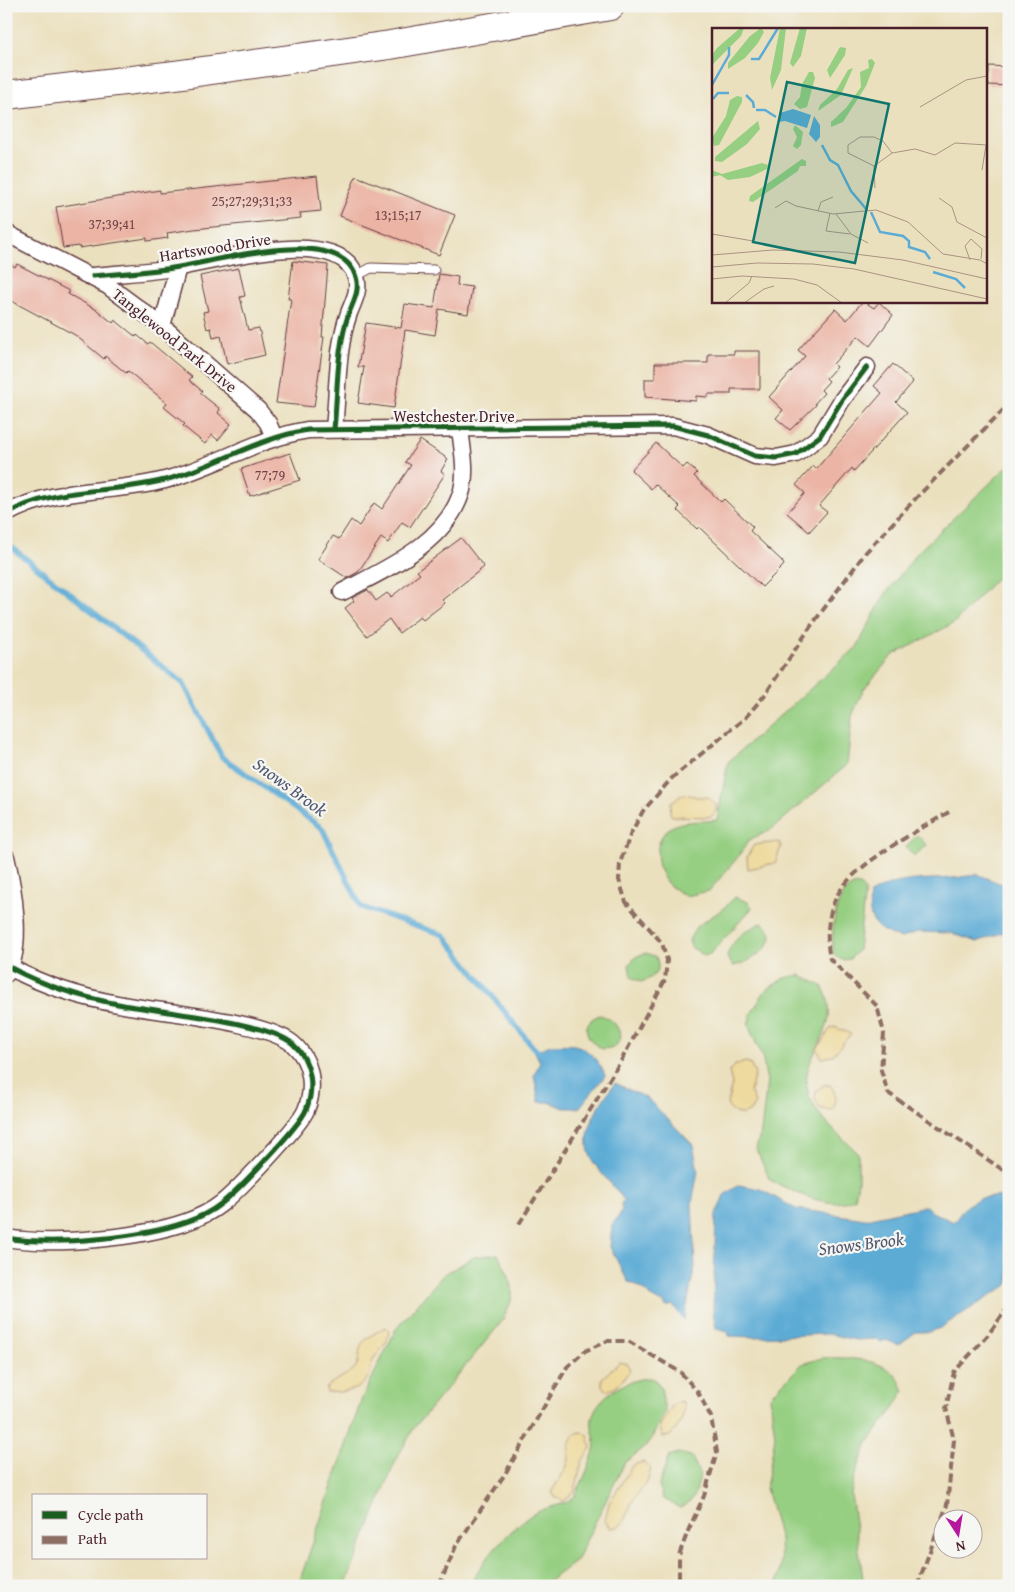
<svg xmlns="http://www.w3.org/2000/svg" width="1015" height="1592" viewBox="0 0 1015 1592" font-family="'Gentium Book Plus',serif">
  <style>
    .green { fill: #96cf82; stroke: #707756 }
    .sand { fill: #eeda9e; stroke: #9c7c64 }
    .water { fill: #5babd5; stroke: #526580 }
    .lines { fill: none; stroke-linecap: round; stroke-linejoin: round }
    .stream { stroke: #5babd5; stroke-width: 5.5 }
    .building { fill: #ebb4a4 }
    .lane-casing { stroke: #623c41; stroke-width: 11 }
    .street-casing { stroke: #623c41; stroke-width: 19 }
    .highway-casing { stroke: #623c41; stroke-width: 30 }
    .lane { stroke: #fff; stroke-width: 9 }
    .street { stroke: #fff; stroke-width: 16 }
    .highway { stroke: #fff; stroke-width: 28 }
    .quiet { stroke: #8d6e63; stroke-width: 4; stroke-dasharray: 8 4; stroke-linecap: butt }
    .cycleway-casing { stroke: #f6f6f2; stroke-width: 8 }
    .cycleway { stroke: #1b5e20; stroke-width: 5 }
    .labels { text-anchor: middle; stroke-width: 4.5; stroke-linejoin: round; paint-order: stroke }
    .number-label { font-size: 14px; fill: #724449 }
    .street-label { font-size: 16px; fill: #4a1f2b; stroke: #f6f6f2 }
    .water-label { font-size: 18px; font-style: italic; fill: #51576f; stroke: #f6f6f2 }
    .inset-river { fill: none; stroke: #5babd5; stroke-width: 2.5 }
    .inset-road { fill: none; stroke: #ab9383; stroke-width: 1 }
    .view { fill: #0f766e; fill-opacity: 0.15; stroke: #0f766e; stroke-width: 2.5 }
    .inset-edge { fill: none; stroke: #4a1f2b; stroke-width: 2.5 }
  </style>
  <rect width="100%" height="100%" fill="#f6f6f2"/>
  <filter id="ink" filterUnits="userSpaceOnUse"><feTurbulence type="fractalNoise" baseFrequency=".02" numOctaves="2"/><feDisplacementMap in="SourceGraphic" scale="10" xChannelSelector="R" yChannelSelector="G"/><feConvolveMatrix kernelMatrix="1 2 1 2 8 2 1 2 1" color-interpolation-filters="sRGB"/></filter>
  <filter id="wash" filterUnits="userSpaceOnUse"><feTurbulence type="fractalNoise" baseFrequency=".0096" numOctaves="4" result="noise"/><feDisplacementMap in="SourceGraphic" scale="20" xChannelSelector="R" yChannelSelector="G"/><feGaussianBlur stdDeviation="1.12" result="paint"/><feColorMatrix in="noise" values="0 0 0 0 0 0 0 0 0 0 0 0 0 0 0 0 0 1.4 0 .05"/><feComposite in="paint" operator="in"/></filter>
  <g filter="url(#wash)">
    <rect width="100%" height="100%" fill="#ebe0be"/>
    <g class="green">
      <path d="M1009 465V565L954 623 892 656 863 690 852 716 847 765 772 829 749 840 738 857 709 891 686 896C680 892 671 888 667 883 654 866 652 835 675 825 687 820 705 822 717 820L728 762 857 647 884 596 918 552Z"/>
      <path d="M917 835 927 845 914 856 906 847Z"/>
      <path d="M860 885 865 891 858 950 850 959 842 960 834 955C830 937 834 884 860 885Z"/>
      <path d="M735 897 748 902 752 908 711 953 705 956 691 947 689 940 696 927 723 909Z"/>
      <path d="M762 923C788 939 750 964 733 966L727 957C730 941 748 928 762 923Z"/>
      <path d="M646 953 656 957C662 970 654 978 641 982L631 977 629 964 637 956Z"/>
      <path d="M800 975 822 986C849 1032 792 1056 810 1098 819 1120 842 1137 858 1153V1182L855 1198C831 1212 792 1191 770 1180L756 1149 761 1132 767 1081 762 1056 748 1025 751 1014 765 991 784 978Z"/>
      <path d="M600 1015C613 1019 618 1025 621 1038L615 1047 603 1049C585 1041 579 1022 600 1015Z"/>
      <path d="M498 1254C514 1286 519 1291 500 1324L414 1428 396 1460 345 1586H298L361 1401 396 1329 443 1275 474 1257Z"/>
      <path d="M822 1358C844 1357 882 1358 897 1377 900 1381 902 1387 904 1391L892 1411 868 1442 854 1478 851 1494 864 1586H776L781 1566 780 1540 766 1488 775 1437 770 1396 802 1364Z"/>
      <path d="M649 1378 654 1379 661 1388 665 1412 648 1445 625 1462 576 1561 542 1586H470C478 1564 516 1522 537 1512 549 1506 565 1506 575 1496 582 1481 593 1461 595 1445 596 1436 590 1428 592 1418 597 1396 627 1379 649 1378Z"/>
      <path d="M678 1453 691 1456 700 1473C698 1488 695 1502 680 1508L662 1498 659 1485 669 1456Z"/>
    </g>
    <g class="sand">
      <path d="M684 794 698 797H708L716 804V811L711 817 672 816 670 814 671 802Z"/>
      <path d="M779 842 781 847 775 863 748 869 747 857 754 845Z"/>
      <path d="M834 1027 851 1034 832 1056 822 1058 817 1049 830 1029Z"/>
      <path d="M746 1062 750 1064 755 1074 750 1091 755 1103 750 1111C742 1117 731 1114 727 1104L732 1084 729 1071 735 1065Z"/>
      <path d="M824 1085H830C837 1093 838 1104 831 1111L819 1108 815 1099 816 1091Z"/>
      <path d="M386 1327 389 1331C386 1348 383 1346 374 1358 371 1363 372 1368 370 1373 361 1393 346 1391 327 1393L326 1388C334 1379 346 1377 355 1368 361 1360 358 1353 361 1346 363 1339 380 1330 386 1327Z"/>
      <path d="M620 1362 628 1364 630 1371 616 1387 607 1391 602 1386V1378Z"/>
      <path d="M680 1401 683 1402C686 1415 679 1428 670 1436L662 1437 660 1425 673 1405Z"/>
      <path d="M581 1432 588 1435 591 1448 582 1461 575 1491 564 1501 554 1496 552 1491C557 1482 565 1472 568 1463 571 1451 565 1436 581 1432Z"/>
      <path d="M643 1462 651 1468 648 1480 633 1500 623 1523 618 1527 610 1528 605 1521 609 1503 633 1465Z"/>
    </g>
    <g class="water">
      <path d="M977 874 1009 887V930L977 942 951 933 917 932 901 938C875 930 867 922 870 894 906 872 939 884 977 874Z"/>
      <path d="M550 1045C558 1045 567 1044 574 1045 587 1047 601 1063 605 1076L579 1108H564L549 1102H539L534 1075 540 1062 535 1052Z"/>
      <path d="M615 1083 648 1099 693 1145 698 1171 692 1203 695 1266 684 1320 673 1305 666 1307 664 1303C649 1300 642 1284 628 1282L610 1247 612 1225 619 1216 622 1210 621 1204 624 1200C615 1187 603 1177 594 1163 577 1136 598 1106 615 1083Z"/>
      <path d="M739 1185 760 1189 796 1209 865 1219 926 1206 932 1212 954 1222 966 1206 980 1198 1009 1196V1284L940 1328 930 1332H916L898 1345 886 1340 880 1342 877 1339 856 1340 828 1334 755 1337 729 1336 728 1331 716 1328 713 1312 716 1215 724 1195Z"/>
    </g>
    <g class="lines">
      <path class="stream" d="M6 543 183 683 222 757 322 828 361 907 444 935 532 1046 542 1056"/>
    </g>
    <g id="blocks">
      <g class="building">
        <path d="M989 66 1009 67V86L988 85Z"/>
        <path d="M317 176 321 211 300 213 301 218 194 229 167 233 168 238 147 241V238L79 248V246L63 248 56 207 160 190V193Z"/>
        <path d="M356 176 455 215 439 255 340 216Z"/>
        <path d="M293 261 328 265 322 337H324L314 407 276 403 291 299H288Z"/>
        <path d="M6 262 15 267 17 264 69 291 68 294 97 310 113 323 115 320 136 337 137 335 148 344 150 342 192 377 189 380 202 391 200 393 220 409 218 413 231 424 218 440 212 435 205 444 183 426 185 424 164 407 167 403 128 371 126 373 105 356 104 359 75 335 6 298Z"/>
        <path d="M239 268 245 296 240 297 248 330 259 328 265 355 227 364 221 336 213 338 211 328 207 329 203 312 208 311 200 276Z"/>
        <path d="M439 274 458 277 457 285 472 287 468 314 439 309 435 335 405 330 394 408 358 403 364 367H358L366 323 401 328 405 304 434 308Z"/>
        <path d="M863 301 874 308 879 302 893 315 870 346 858 336 833 364 836 367 826 378 829 381 821 390 824 393 815 403 816 405 790 430 776 418 783 410 769 397 805 356 798 350 835 309 847 320Z"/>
        <path d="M734 351H760V389H731V394H708V397L696 396V401L645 397V379H655V363H708V354H734Z"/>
        <path d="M893 364 913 382 896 402 907 412 854 471 852 468 819 506 827 512 809 532 787 513 805 493 796 485 813 466 816 469 882 393 874 386Z"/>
        <path d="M420 440 448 459 441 471 445 474 410 527 402 522 388 543 381 538 358 572 347 578 318 559 333 536 339 539 351 520 359 526 374 503 382 509 411 465 405 462Z"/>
        <path d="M656 443 683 468 687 464 697 473 694 476 721 502 724 499 753 527 750 531 782 561 784 565 762 587 699 527 697 529 677 510 680 507 655 484 651 489 631 470Z"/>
        <path d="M290 453 300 480 250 496 241 469Z"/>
        <path d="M461 538 484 567 442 600 445 603 423 620 420 617 399 633 389 619 367 636 345 608 354 601 352 598 368 590 376 601 387 593 391 597 420 574 417 571Z"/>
      </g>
    </g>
  </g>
  <g filter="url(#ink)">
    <use href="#blocks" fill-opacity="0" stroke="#623c41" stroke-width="1"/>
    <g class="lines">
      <g class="lane-casing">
        <path id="lane" d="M356 276 371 268 434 270"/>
      </g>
      <g class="street-casing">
        <g id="street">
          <path d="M6 233 108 286 162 326 258 410 268 423 274 437"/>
          <path d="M93 276C122 273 151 272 179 267 218 261 340 224 356 277 360 290 354 300 349 313 336 349 338 391 334 429"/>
          <path d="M162 326 178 267"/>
          <path d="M6 514C55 486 112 494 165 480 214 467 257 438 308 430L673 426 708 435 755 456 776 458 796 454 820 436 842 400 867 367"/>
          <path d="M342 592C386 569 448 542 462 490 467 470 462 448 460 428"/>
          <path d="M6 857C13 885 24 951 6 974"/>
          <path d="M6 1238C54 1246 140 1238 186 1222 198 1218 212 1211 222 1203 238 1190 299 1127 306 1110 315 1088 312 1061 293 1044 267 1021 157 1012 118 1004 79 997 45 986 11 968"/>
        </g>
      </g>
      <g class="highway-casing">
        <path id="highway" d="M6 95 175 75 390 45 610 6"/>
      </g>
      <use href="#lane" class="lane"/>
      <use href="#street" class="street"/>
      <use href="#highway" class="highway"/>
      <g class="quiet">
        <path d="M949 812C919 830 850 866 836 898 827 916 826 940 830 959L877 1006 884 1033 881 1070 888 1093 1009 1174"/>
        <path d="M519 1224 622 1059 665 980 667 960 662 943 626 902 619 880 620 863 631 833 643 811 672 778 745 718 764 696 811 626 866 552 918 496 1009 404"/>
        <path d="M439 1586 456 1546 505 1474 567 1367 585 1351 607 1341H628L680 1372 698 1392 711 1417 717 1452 704 1496 688 1531 679 1555V1586"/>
        <path d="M917 1586 947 1505 954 1440 946 1408 954 1372 987 1336 1009 1306"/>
      </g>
      <g class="cycleway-casing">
        <g id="cycleway">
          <path d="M93 276C122 273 151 272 179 267 218 261 340 224 356 277 360 290 354 300 349 313 336 349 338 391 334 429"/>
          <path d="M6 514C55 486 112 494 165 480 214 467 257 438 308 430L673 426 708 435 755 456 776 458 796 454 820 436 842 400 867 367"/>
          <path d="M6 1238C54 1246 140 1238 186 1222 198 1218 212 1211 222 1203 238 1190 299 1127 306 1110 315 1088 312 1061 293 1044 267 1021 157 1012 118 1004 79 997 45 986 11 968"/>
        </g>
      </g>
      <use href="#cycleway" class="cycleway"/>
    </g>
  </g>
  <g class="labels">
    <g class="number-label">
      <text x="252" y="206">25;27;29;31;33</text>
      <text x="398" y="220">13;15;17</text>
      <text x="112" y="229">37;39;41</text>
      <text x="270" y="480">77;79</text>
    </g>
    <g class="street-label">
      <text transform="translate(215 247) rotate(-9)" y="6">Hartswood Drive</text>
      <text transform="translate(175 340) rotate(39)" y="6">Tanglewood Park Drive</text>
      <text x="454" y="422">Westchester Drive</text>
    </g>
    <g class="water-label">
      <text transform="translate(290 787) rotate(36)" y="6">Snows Brook</text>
      <text transform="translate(861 1244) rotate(-7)" y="6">Snows Brook</text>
    </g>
  </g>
  <g transform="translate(712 28)">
    <rect width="275" height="275" fill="#ebe0be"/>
    <path d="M32 0 29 8 0 37V27L5 20 27 1ZM49 0 52 4 46 15 33 30 16 41V35L38 8ZM68 0H74L69 42 60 62 58 50ZM88 0H95L89 28 81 39 78 35ZM128 19 134 20 133 27 118 50 115 42ZM160 31 163 35 154 58 131 94 119 99V94L134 80 149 59 148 44 157 40 156 32ZM141 40 129 67 106 83 108 77 125 61 136 42ZM97 44H101L103 50 95 79 88 81 82 76 88 69 90 56ZM25 68 30 69V74L7 117 2 118 0 110 14 88 18 72ZM46 93 48 101 35 116 10 134 3 133V129ZM83 97 91 104 89 117 85 121 81 118 85 109 81 101ZM90 131 94 133V138H88L86 143 41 174 37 173 38 168ZM50 135 56 137 55 141 38 149 16 152 8 147 0 149V142L10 146Z" fill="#96cf82"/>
    <path d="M81 81 99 87 95 100 73 93 66 94 68 85ZM102 88 108 97V109L104 114 97 106Z" fill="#5babd5"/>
    <path class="inset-river" d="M39 31H47L66 0M0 57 17 27V19M34 67 41 74 42 80M1 71 6 65H17M44 82H53L64 89M110 117 118 132 126 137 139 163 155 182M159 184 168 204 191 208 197 213V219L213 224 218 231M221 244 244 251 253 260"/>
    <path class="inset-road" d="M208 79 254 52 275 48M162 138 136 125V117L148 109H162L171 113 180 125M270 142 274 117M163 160 162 138 180 125 203 121 223 127 243 115 275 117M227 170 240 179 245 194 275 210M63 180 74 173 84 178 121 186 164 182 196 194 231 226 268 232 275 236M106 183 109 174 121 169M118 185 114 203 138 206M124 186 139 206 156 215M0 206 41 213M0 227 61 222 127 224 191 232 275 251M258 232 253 218 259 211 270 221 269 231M0 239 45 235 101 236 142 241 275 271M0 251 30 248 82 251 105 257 130 275M13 275 37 255 40 248M32 275 52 261 62 258"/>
    <path class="view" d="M75 54 177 76 143 235 41 214Z"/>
    <rect width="275" height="275" class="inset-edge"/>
  </g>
  <rect width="1015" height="1592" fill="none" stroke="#f6f6f2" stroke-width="25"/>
  <rect x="32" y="1494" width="175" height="65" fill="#f6f6f2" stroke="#b1a0a2"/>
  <rect x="42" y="1511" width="25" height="8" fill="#1b5e20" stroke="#b1a0a2"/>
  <text x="78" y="1520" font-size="15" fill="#4a1f2b">Cycle path</text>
  <rect x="42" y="1536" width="25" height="8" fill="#8d6e63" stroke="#b1a0a2"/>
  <text x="78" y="1544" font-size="15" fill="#4a1f2b">Path</text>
  <g transform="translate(958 1534) rotate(168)"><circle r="24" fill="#f6f6f2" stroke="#b1a0a2"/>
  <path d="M0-4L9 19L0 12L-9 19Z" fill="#b5179e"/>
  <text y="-8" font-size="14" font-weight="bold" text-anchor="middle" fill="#4a1f2b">N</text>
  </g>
</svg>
